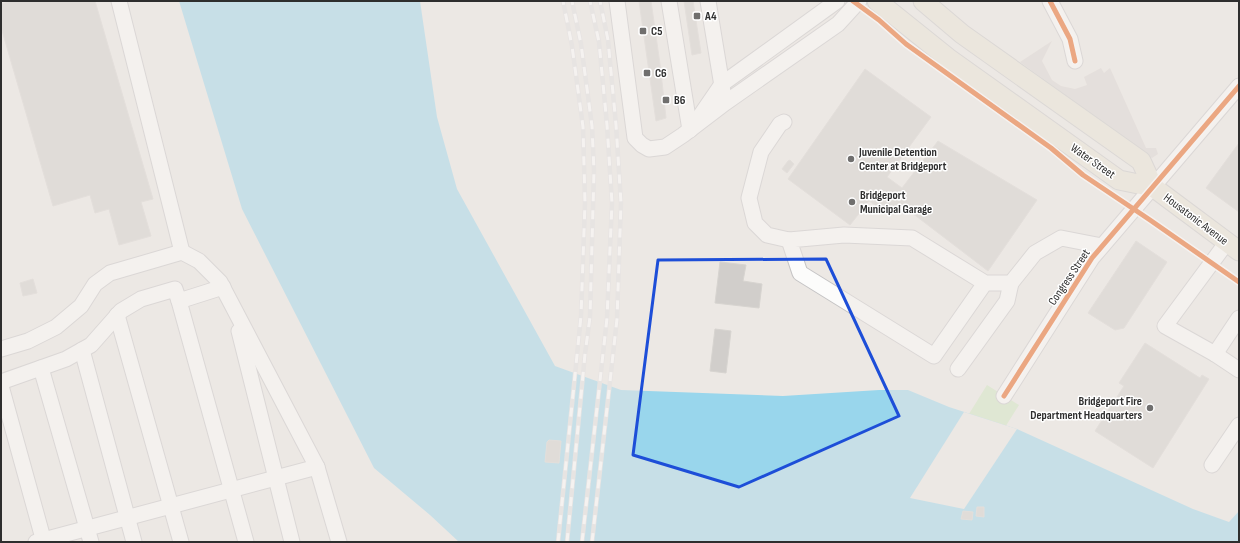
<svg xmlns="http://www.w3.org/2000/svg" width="1240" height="543" viewBox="0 0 1240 543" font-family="'Sofia Sans Condensed',sans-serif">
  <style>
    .green { fill: #cee6be }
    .plaza { fill: #dad6d2 }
    .water { fill: #99d6ec }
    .pier { fill: #ece8e4 }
    .building { fill: #d1cecb; stroke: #d7d4d0 }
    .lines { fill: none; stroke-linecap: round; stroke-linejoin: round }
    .minor-casing { stroke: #c5c4c5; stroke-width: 17 }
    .major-casing { stroke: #c6c5c4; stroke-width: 21 }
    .minor { stroke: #fcfcfb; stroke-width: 15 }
    .major { stroke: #e8e4d6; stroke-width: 19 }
    .rail-casing { stroke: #dfdfe1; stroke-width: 4.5 }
    .rail { stroke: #fff; stroke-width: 3; stroke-dasharray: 9; stroke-linecap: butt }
    .cycleway-casing { stroke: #fff; stroke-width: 8 }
    .cycleway { stroke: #e8590c; stroke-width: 5 }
    .marked { fill: none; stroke: #1d4ed8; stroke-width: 3; stroke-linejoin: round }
    .poi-dot { fill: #706f6e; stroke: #fff; stroke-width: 1.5 }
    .labels { text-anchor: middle; stroke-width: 3; stroke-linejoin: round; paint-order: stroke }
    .poi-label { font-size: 12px; font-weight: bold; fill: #2e2e2e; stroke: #fff; text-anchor: start }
    .street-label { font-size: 12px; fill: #2e2e2e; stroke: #fff }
  </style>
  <rect width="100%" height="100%" fill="#ece8e4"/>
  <path class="green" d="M987 385 1019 405 957 504 916 499Z"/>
  <path class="plaza" d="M1052 41 1042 61 1052 80 1061 86 1075 89 1087 85 1084 77 1101 68 1104 73 1110 68 1146 148H1156L1158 154 1152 158 1020 62Z"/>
  <path class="water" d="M179 1H420L437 117 457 189 555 366 621 390 783 396 879 390H908L949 407 1017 429 1193 509 1229 522 1239 511V542H459L430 515 374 468 242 209Z"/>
  <path class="pier" d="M964 412 1017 429 964 509 910 498Z"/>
  <g class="building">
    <path d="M12 1H95L153 199 141 202 151 236 119 245 109 209 95 213 90 195 53 206 1 27V4Z"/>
    <path d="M639 1H651L660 64 666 118 656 121Z"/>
    <path d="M684 1H693L701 53 692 55Z"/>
    <path d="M865 69 931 117 887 177 902 188 938 141 1037 200 988 271 899 203 890 215 869 201 850 225 788 179Z"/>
    <path d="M1239 143V212L1206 188Z"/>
    <path d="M790 160 794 164 787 173 782 169 788 161Z"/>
    <path d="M1136 241 1167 262 1124 328 1115 330 1088 313Z"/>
    <path d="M720 262 746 265 743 281 762 284 759 308 715 303Z"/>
    <path d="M33 279 37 293 23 296 20 283Z"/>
    <path d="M715 329 731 331 726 373 710 371Z"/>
    <path d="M1145 343 1200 378 1202 375 1209 379 1153 468 1095 431 1124 386 1119 383Z"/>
    <path d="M549 440 561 441 559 463 545 462 547 442Z"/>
    <path d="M977 507H984V517L976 516Z"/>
    <path d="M963 511 973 512 972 520 961 519Z"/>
  </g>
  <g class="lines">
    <g class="minor-casing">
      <g id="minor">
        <path d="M119 1 182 252"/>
        <path d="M617 1 635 138 642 145 649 149 665 147 683 135 725 103 838 24 859 1"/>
        <path d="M669 1 690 130"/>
        <path d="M708 1 723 92"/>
        <path d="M1050 1 1070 39 1075 61"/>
        <path d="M698 119 722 84 837 1"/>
        <path d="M784 122 780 124 761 152 749 198 755 223 767 235 789 240"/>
        <path d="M1227 242 1165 326 1215 354 1239 318"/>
        <path d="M985 283 934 356 800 273 789 240 844 235 912 238 985 283H1011L1035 253 1061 238 1102 246"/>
        <path d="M179 301 246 542"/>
        <path d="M117 315 181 542"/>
        <path d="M239 331 292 542"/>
        <path d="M1 349 28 341 56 327 81 306 95 284 110 273 182 252 199 261 220 282 317 467 36 542"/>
        <path d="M82 350 134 542"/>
        <path d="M1215 354 1239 370"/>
        <path d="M41 368 91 542"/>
        <path d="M958 369 1007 301 1011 283"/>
        <path d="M1 382 66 359 91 345 121 311 141 299 175 289 179 301 223 287"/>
        <path d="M1 386 44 542"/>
        <path d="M1004 396 1092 258 1239 86"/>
        <path d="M1212 465 1239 425"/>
        <path d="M317 467 339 542"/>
      </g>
    </g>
    <g class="major-casing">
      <g id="major">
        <path d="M877 1 948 58 1119 180 1153 187 1239 251"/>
        <path d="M923 1 962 34 1141 161 1153 187"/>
      </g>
    </g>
    <use href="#minor" class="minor"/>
    <use href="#major" class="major"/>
    <g class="rail-casing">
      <g id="rail">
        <path d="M558 542 581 316 585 203 583 127 572 46 563 1"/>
        <path d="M567 542 585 354 590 317 594 171 592 126 581 44 572 1"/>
        <path d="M582 542 607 318 612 203 607 125 599 42 590 1"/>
        <path d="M592 542 617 319 621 203 616 125 608 40 600 1"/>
      </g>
    </g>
    <use href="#rail" class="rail"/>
    <g class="cycleway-casing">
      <g id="cycleway">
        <path d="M853 1 879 20 906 44 1051 148 1083 175 1150 220 1239 282"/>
        <path d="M1050 1 1070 39 1075 61"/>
        <path d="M1004 396 1092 258 1239 86"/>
      </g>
    </g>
    <use href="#cycleway" class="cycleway"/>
  </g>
  <path d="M0 0H1240V543H0ZM826 259 899 416 739 487 633 455 658 260Z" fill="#ece8e4" fill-opacity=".55" fill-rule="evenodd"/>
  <path class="marked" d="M826 259 899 416 739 487 633 455 658 260Z"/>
  <g class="poi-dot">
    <rect x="693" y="12" width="8" height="8" rx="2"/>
    <rect x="639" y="27" width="8" height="8" rx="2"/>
    <rect x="643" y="69" width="8" height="8" rx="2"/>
    <rect x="662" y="96" width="8" height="8" rx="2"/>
    <circle cx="851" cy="159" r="4"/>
    <circle cx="852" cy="202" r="4"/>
    <circle cx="1150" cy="408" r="4"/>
  </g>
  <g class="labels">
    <g class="poi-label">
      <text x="705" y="20">A4</text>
      <text x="651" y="35">C5</text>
      <text x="655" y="77">C6</text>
      <text x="674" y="104">B6</text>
      <text x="859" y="156">Juvenile Detention<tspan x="859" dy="14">Center at Bridgeport</tspan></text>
      <text x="860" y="199">Bridgeport<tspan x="860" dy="14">Municipal Garage</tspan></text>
      <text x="1142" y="405" text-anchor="end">Bridgeport Fire<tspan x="1142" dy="14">Department Headquarters</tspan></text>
    </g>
    <g class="street-label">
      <text transform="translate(1093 161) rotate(35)" y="4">Water Street</text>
      <text transform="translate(1196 219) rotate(37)" y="4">Housatonic Avenue</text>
      <text transform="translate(1069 277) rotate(-56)" y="4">Congress Street</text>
    </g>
  </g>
  <rect width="1240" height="543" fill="none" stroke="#2e2e2e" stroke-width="4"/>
</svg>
